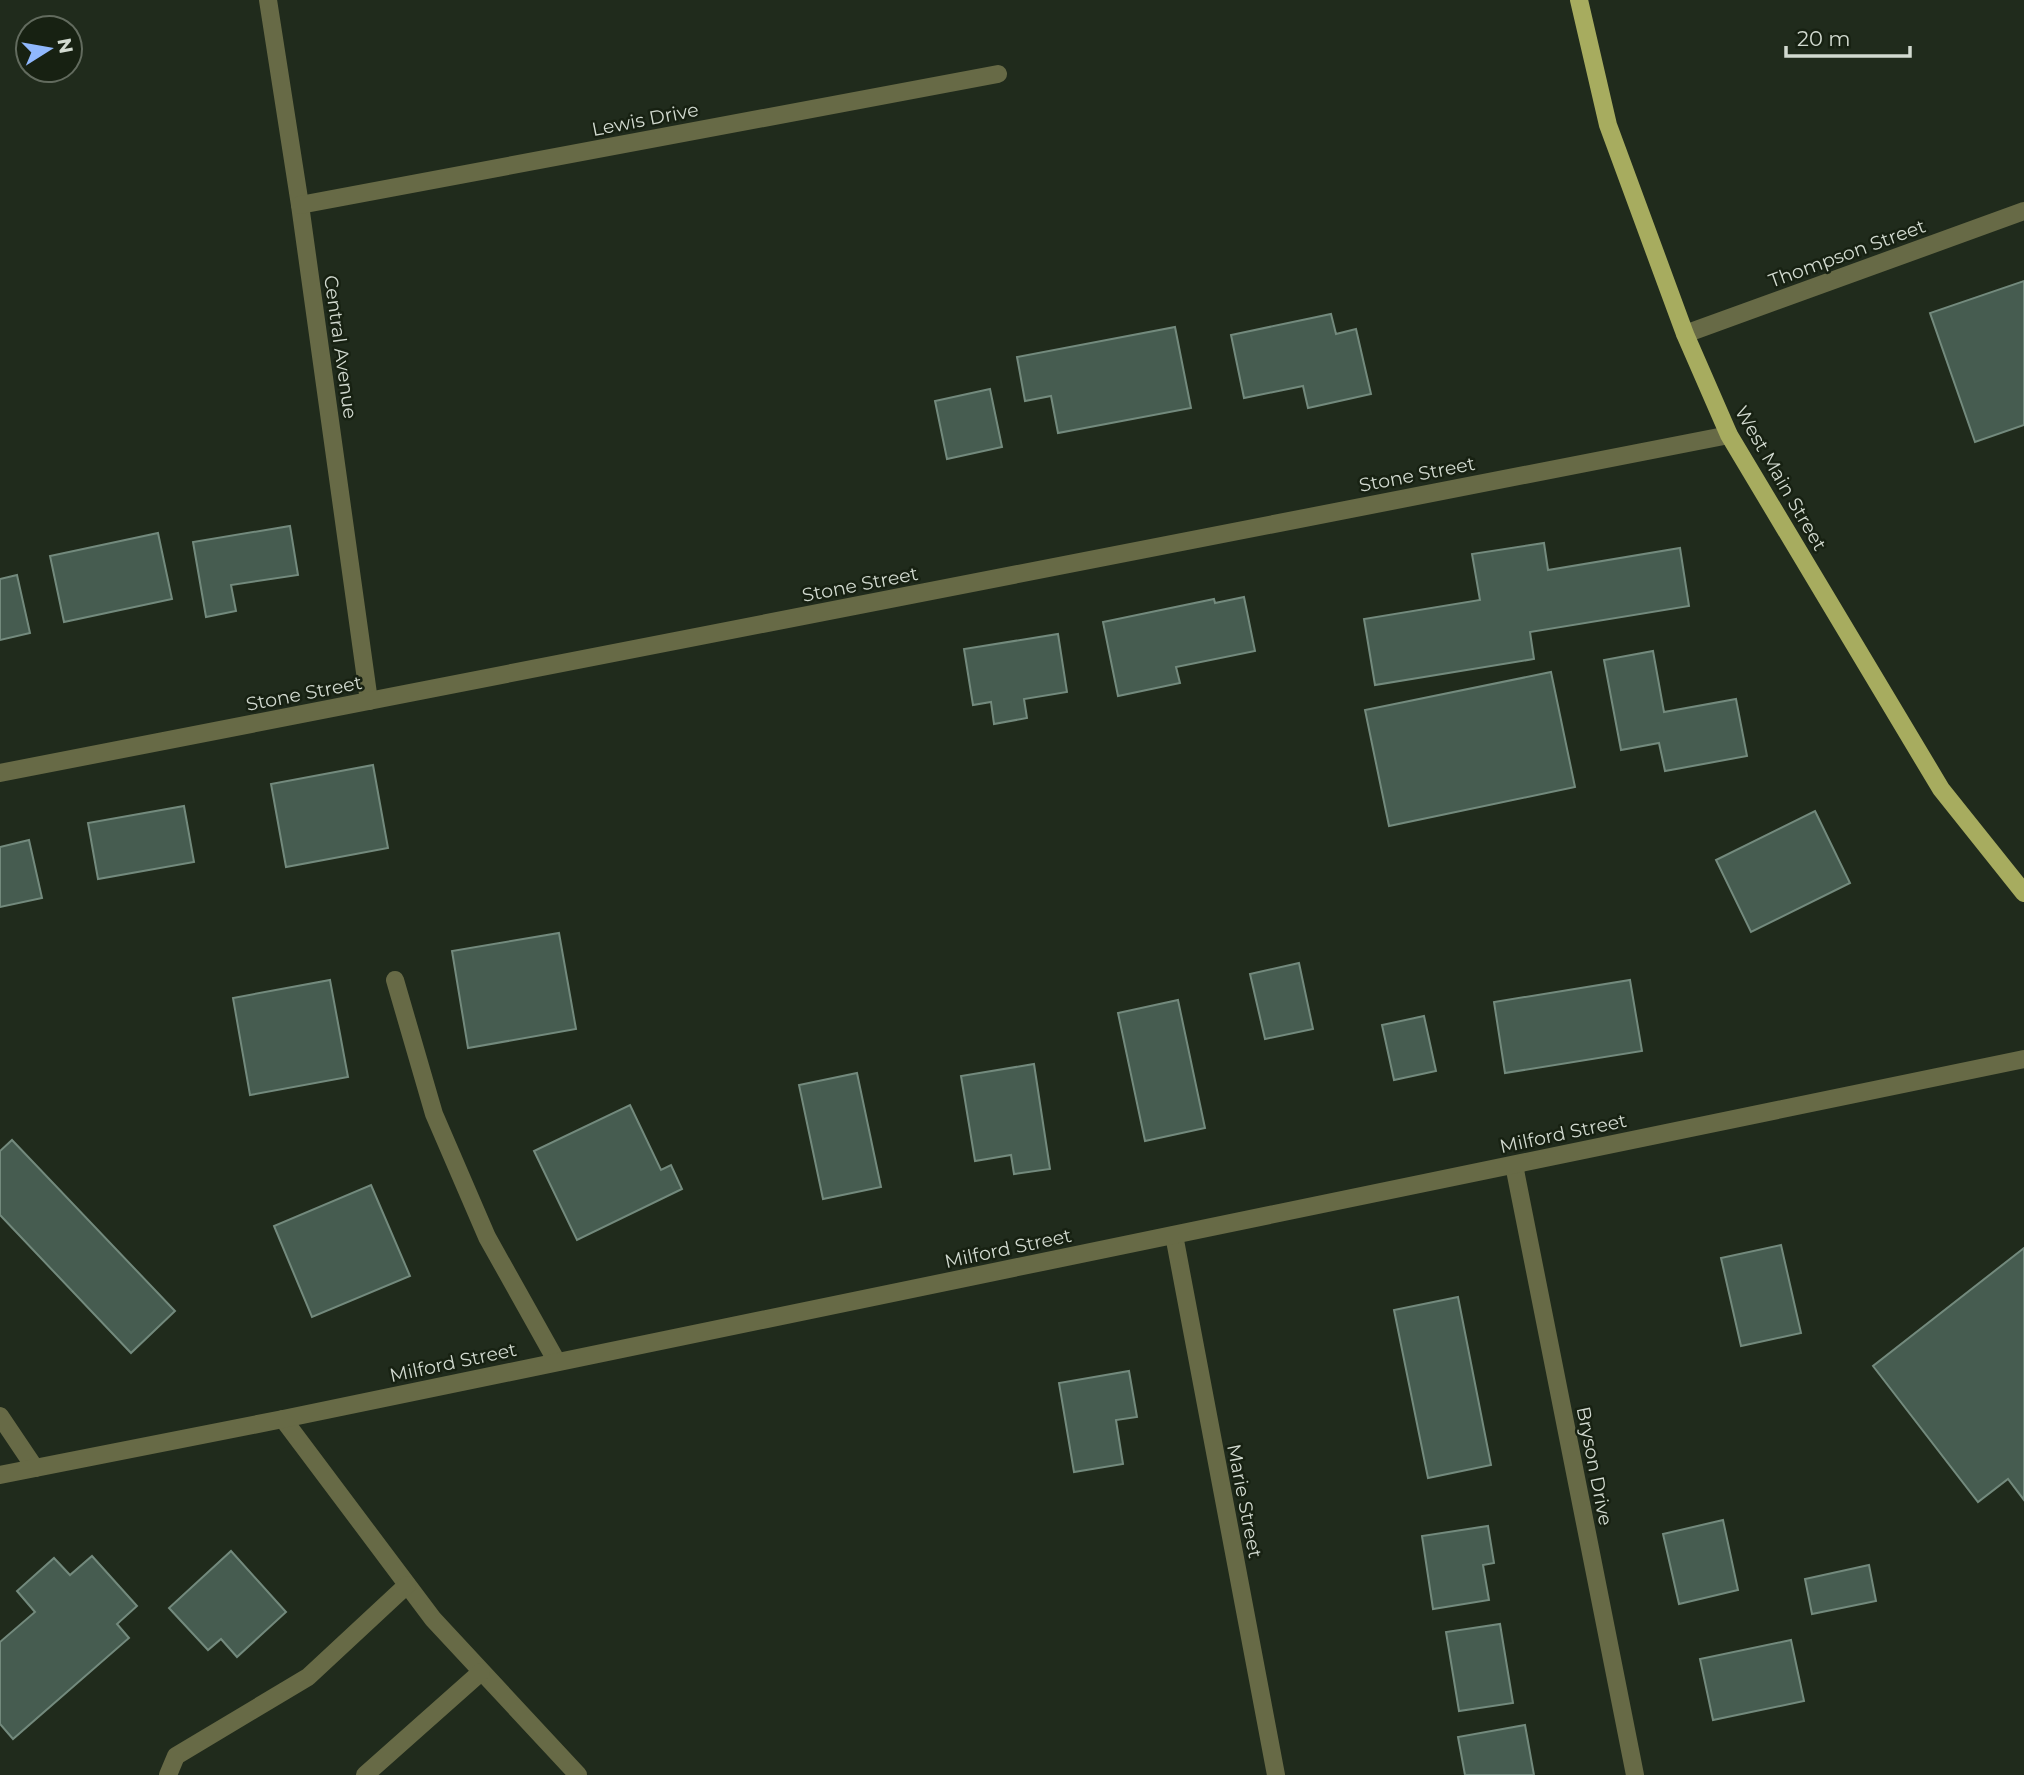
<svg xmlns="http://www.w3.org/2000/svg" width="2024" height="1775" viewBox="0 0 2024 1775" font-family="Montserrat,sans-serif">
  <style>
    .building { fill: #465c50; stroke: #738a7d; stroke-width: 2 }
    .lines { fill: none; stroke-linecap: round; stroke-linejoin: round }
    .minor { stroke: #676a46; stroke-width: 18 }
    .major { stroke: #a7ac5f; stroke-width: 18 }
    .labels { text-anchor: middle; stroke-width: 5; stroke-linejoin: round; paint-order: stroke }
    .street-label { font-size: 19px; fill: #d2dad0; stroke: #172112 }
  </style>
  <rect width="100%" height="100%" fill="#202b1c"/>
  <g class="building">
    <path d="M2024 281V425L1975 442 1930 313Z"/>
    <path d="M1331 314 1336 334 1356 329 1371 394 1308 408 1303 386 1244 398 1231 335Z"/>
    <path d="M1175 327 1191 408 1058 433 1051 396 1025 401 1017 357Z"/>
    <path d="M990 389 1002 447 947 459 935 401Z"/>
    <path d="M290 526 298 575 231 585 236 611 206 617 193 542Z"/>
    <path d="M158 533 172 599 64 622 50 556Z"/>
    <path d="M1544 543 1548 570 1680 548 1689 606 1530 632 1534 659 1375 685 1364 619 1480 600 1472 554Z"/>
    <path d="M17 575 30 633 0 640V579Z"/>
    <path d="M1244 597 1255 651 1176 667 1180 683 1118 696 1103 622 1214 599 1215 603Z"/>
    <path d="M1058 634 1067 692 1024 699 1027 718 994 724 991 702 973 705 964 649Z"/>
    <path d="M1653 651 1664 712 1736 699 1747 756 1665 771 1659 743 1621 750 1604 660Z"/>
    <path d="M1551 672 1575 787 1389 826 1365 710Z"/>
    <path d="M373 765 388 848 286 867 271 784Z"/>
    <path d="M184 806 194 862 98 879 88 823Z"/>
    <path d="M1815 811 1850 883 1751 932 1716 860Z"/>
    <path d="M29 840 42 898 0 907V847Z"/>
    <path d="M559 933 576 1029 468 1048 452 951Z"/>
    <path d="M1299 963 1313 1029 1265 1039 1250 974Z"/>
    <path d="M330 980 348 1077 250 1095 233 998Z"/>
    <path d="M1630 980 1642 1051 1505 1073 1494 1002Z"/>
    <path d="M1178 1000 1205 1128 1145 1141 1118 1013Z"/>
    <path d="M1424 1016 1436 1071 1394 1080 1382 1025Z"/>
    <path d="M1034 1064 1050 1169 1014 1174 1011 1155 975 1161 961 1076Z"/>
    <path d="M857 1073 881 1187 823 1199 799 1085Z"/>
    <path d="M630 1105 661 1170 671 1165 682 1189 577 1240 534 1151Z"/>
    <path d="M12 1140 175 1311 131 1353 0 1215V1151Z"/>
    <path d="M371 1185 410 1276 312 1317 274 1226Z"/>
    <path d="M1781 1245 1801 1333 1741 1346 1721 1258Z"/>
    <path d="M2024 1248V1500L2008 1479 1978 1502 1873 1366Z"/>
    <path d="M1458 1297 1491 1465 1428 1478 1394 1310Z"/>
    <path d="M1129 1371 1137 1417 1116 1420 1123 1464 1074 1472 1059 1383Z"/>
    <path d="M1723 1520 1738 1590 1679 1604 1663 1534Z"/>
    <path d="M1488 1526 1494 1563 1483 1565 1489 1600 1433 1609 1422 1536Z"/>
    <path d="M231 1551 286 1612 237 1657 221 1639 208 1650 169 1608Z"/>
    <path d="M92 1556 137 1606 117 1624 129 1638 13 1739 0 1724V1642L35 1612 17 1591 54 1558 70 1575Z"/>
    <path d="M1869 1565 1876 1601 1812 1614 1805 1579Z"/>
    <path d="M1500 1624 1513 1703 1459 1711 1446 1632Z"/>
    <path d="M1791 1640 1804 1701 1713 1720 1700 1659Z"/>
    <path d="M1525 1725 1534 1775H1465L1458 1737Z"/>
  </g>
  <g class="lines">
    <g class="minor">
      <path d="M268 0 300 205 369 701"/>
      <path d="M300 205 998 74"/>
      <path d="M1685 334 2024 211"/>
      <path d="M0 773 1729 435"/>
      <path d="M395 980 434 1114 487 1237 557 1362"/>
      <path d="M1514 1165 1635 1775"/>
      <path d="M1174 1235 1276 1775"/>
      <path d="M0 1416 35 1468"/>
      <path d="M283 1419 433 1619 578 1775"/>
      <path d="M0 1475 283 1419 2024 1059"/>
      <path d="M168 1775 176 1756 308 1677 407 1585"/>
      <path d="M365 1775 481 1672"/>
    </g>
    <path class="major" d="M1579 0 1608 125 1685 334 1729 435 1941 789 2024 893"/>
  </g>
  <g class="labels">
    <g class="street-label">
      <text transform="translate(645 119) rotate(-11)" y="7">Lewis Drive</text>
      <text transform="translate(1847 253) rotate(-20)" y="7">Thompson Street</text>
      <text transform="translate(341 347) rotate(82)" y="7">Central Avenue</text>
      <text transform="translate(1417 474) rotate(-11)" y="7">Stone Street</text>
      <text transform="translate(1781 478) rotate(60)" y="7">West Main Street</text>
      <text transform="translate(860 584) rotate(-11)" y="7">Stone Street</text>
      <text transform="translate(304 693) rotate(-11)" y="7">Stone Street</text>
      <text transform="translate(1563 1133) rotate(-12)" y="7">Milford Street</text>
      <text transform="translate(1008 1248) rotate(-12)" y="7">Milford Street</text>
      <text transform="translate(453 1362) rotate(-12)" y="7">Milford Street</text>
      <text transform="translate(1595 1466) rotate(79)" y="7">Bryson Drive</text>
      <text transform="translate(1245 1501) rotate(79)" y="7">Marie Street</text>
    </g>
  </g>
  <g transform="translate(49 49) rotate(79)"><circle r="33" fill="#172112" stroke="#626b5e" stroke-width="2"/>
  <path d="M0-5L12 26L0 18L-12 26Z" fill="#90b8fd"/>
  <text y="-10" font-size="19" font-weight="bold" text-anchor="middle" fill="#d2dad0">N</text>
  </g>
  <path d="M1786 46v10h124v-10" fill="none" stroke="#d2dad0" stroke-width="3.5"/>
  <text x="1797" y="46" font-size="21" fill="#d2dad0" stroke="#172112" stroke-width="5" paint-order="stroke">20 m</text>
</svg>
